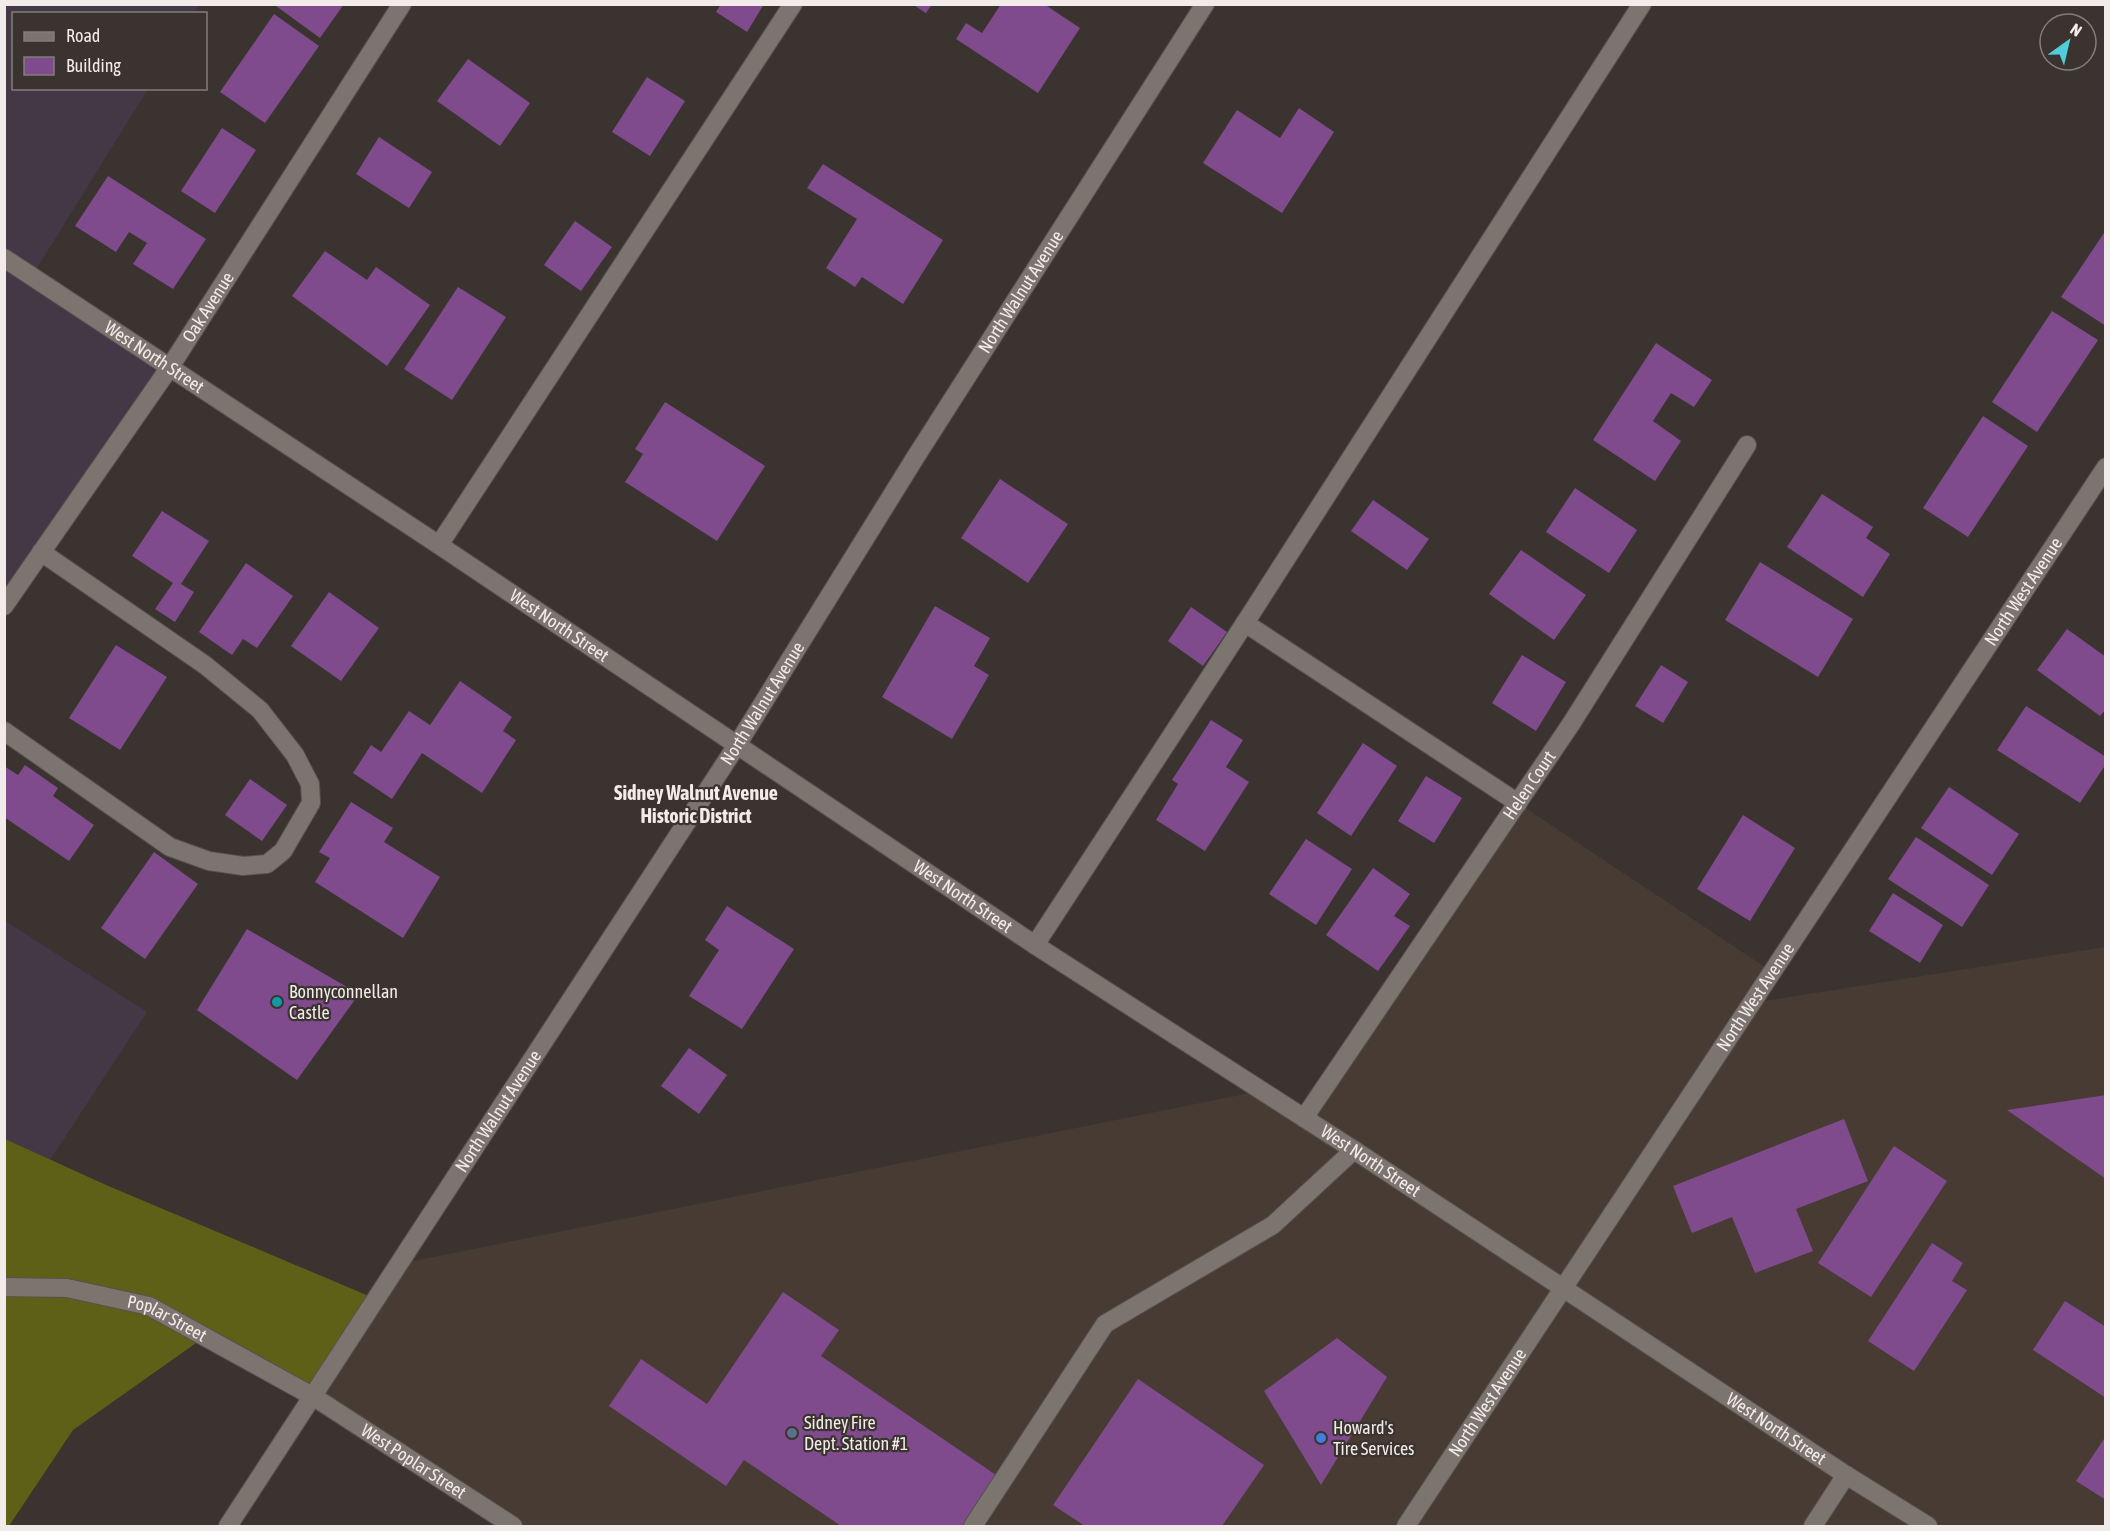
<svg xmlns="http://www.w3.org/2000/svg" width="2110" height="1531" viewBox="0 0 2110 1531" font-family="'Asap Condensed',sans-serif">
  <style>
    .built { fill: #473b34 }
    .industrial { fill: #443746 }
    .forest { fill: #5e6017 }
    .building { fill: #7f4b8d }
    .lines { fill: none; stroke-linecap: round; stroke-linejoin: round }
    .minor-casing { stroke: #57514e; stroke-width: 20 }
    .minor { stroke: #7c746f; stroke-width: 18 }
    .culture-dot { fill: #0f9aa8; stroke: #3a332f; stroke-width: 2 }
    .service-dot { fill: #5c6f8a; stroke: #3a332f; stroke-width: 2 }
    .shop-dot { fill: #3f7fe0; stroke: #3a332f; stroke-width: 2 }
    .labels { text-anchor: middle; stroke-width: 4.5; stroke-linejoin: round; paint-order: stroke }
    .street-label { font-size: 18px; fill: #f1ece9; stroke: #3a332f }
    .poi-label { font-size: 18px; fill: #f1ece9; stroke: #3a332f; text-anchor: start }
    .neighbourhood-label { font-size: 20px; font-weight: bold; fill: #f1ece9; stroke: #3a332f }
  </style>
  <rect width="100%" height="100%" fill="#3a332f"/>
  <path class="built" d="M1518 803 1771 971 1751 1003 2105 947V1526H513L314 1397 399 1264 1260 1091 1304 1118Z"/>
  <g class="industrial">
    <path d="M5 5H199L194 14H14V88L148 89 32 276 170 367 5 606Z"/>
    <path d="M4 920 147 1012 50 1160 5 1139Z"/>
  </g>
  <path class="forest" d="M5 1139 106 1185 376 1299 314 1397 206 1336 73 1430 9 1526H5Z"/>
  <g class="building">
    <path d="M277 4H344L320 38 276 6Z"/>
    <path d="M721 4H764L747 32 716 12Z"/>
    <path d="M912 4H932L926 13Z"/>
    <path d="M1001 4H1044L1080 28 1038 93 956 39 966 23 982 33Z"/>
    <path d="M274 14 319 46 265 123 220 92Z"/>
    <path d="M468 59 530 103 500 146 437 101Z"/>
    <path d="M647 77 685 101 650 156 612 132Z"/>
    <path d="M1299 108 1334 132 1282 213 1203 163 1237 110 1280 138Z"/>
    <path d="M222 128 256 150 215 213 181 191Z"/>
    <path d="M379 137 432 172 409 208 356 174Z"/>
    <path d="M823 164 943 240 903 304 862 277 855 287 826 268 857 219 807 188Z"/>
    <path d="M108 176 206 239 173 289 133 264 147 243 129 232 116 252 75 226Z"/>
    <path d="M575 221 612 247 581 291 544 265Z"/>
    <path d="M2106 230V326L2061 297Z"/>
    <path d="M325 251 367 280 376 267 430 305 387 366 292 296Z"/>
    <path d="M458 287 506 317 452 400 404 369Z"/>
    <path d="M2052 311 2098 340 2037 432 1992 402Z"/>
    <path d="M1656 343 1712 380 1694 407 1671 393 1653 421 1681 441 1655 481 1593 440Z"/>
    <path d="M665 402 765 466 717 541 625 482 643 454 635 449Z"/>
    <path d="M1983 416 2028 446 1968 537 1923 508Z"/>
    <path d="M1000 479 1068 524 1028 583 961 538Z"/>
    <path d="M1575 488 1637 530 1609 573 1546 532Z"/>
    <path d="M1822 494 1873 527 1866 538 1890 554 1863 597 1787 547Z"/>
    <path d="M1373 500 1429 539 1407 570 1351 531Z"/>
    <path d="M162 511 209 541 181 584 194 592 175 622 155 609 173 583 132 556Z"/>
    <path d="M1521 550 1586 595 1554 640 1489 594Z"/>
    <path d="M1760 562 1853 619 1818 677 1725 620Z"/>
    <path d="M246 563 293 596 257 648 243 639 232 655 199 632Z"/>
    <path d="M329 592 379 628 341 681 291 646Z"/>
    <path d="M935 606 990 638 974 666 989 675 952 739 882 697Z"/>
    <path d="M1191 607 1227 632 1203 666 1168 641Z"/>
    <path d="M2067 629 2106 657V709L2100 716 2037 670Z"/>
    <path d="M116 645 167 677 120 750 69 718Z"/>
    <path d="M1522 655 1566 682 1536 731 1492 703Z"/>
    <path d="M1661 665 1688 682 1663 723 1635 706Z"/>
    <path d="M460 681 512 717 503 731 516 740 482 793 422 753 392 799 353 773 371 745 381 752 409 711 430 725Z"/>
    <path d="M2026 706 2106 757V764L2080 803 1997 750Z"/>
    <path d="M1211 720 1243 740 1226 767 1249 782 1205 851 1156 820 1178 784 1172 780Z"/>
    <path d="M1363 743 1397 766 1351 836 1317 813Z"/>
    <path d="M25 765 58 788 53 796 94 825 69 861 4 817V766L18 775Z"/>
    <path d="M1426 776 1462 798 1434 843 1398 821Z"/>
    <path d="M250 779 287 805 262 841 225 815Z"/>
    <path d="M1949 787 2019 834 1992 875 1921 828Z"/>
    <path d="M351 802 393 828 384 842 440 877 403 938 315 882 330 858 319 852Z"/>
    <path d="M1743 815 1795 848 1750 921 1697 889Z"/>
    <path d="M1916 837 1989 885 1962 927 1888 879Z"/>
    <path d="M1306 839 1352 869 1316 925 1269 894Z"/>
    <path d="M154 852 198 884 145 959 101 928Z"/>
    <path d="M1373 868 1410 894 1394 916 1410 926 1378 971 1326 935Z"/>
    <path d="M1893 893 1943 925 1920 963 1869 931Z"/>
    <path d="M727 906 794 949 742 1029 689 996 719 950 705 940Z"/>
    <path d="M247 929 359 994 297 1080 197 1010Z"/>
    <path d="M689 1048 727 1075 699 1114 661 1086Z"/>
    <path d="M2106 1095V1179L2007 1110Z"/>
    <path d="M1844 1119 1868 1181 1796 1209 1813 1251 1755 1273 1732 1217 1692 1233 1673 1186Z"/>
    <path d="M1894 1146 1947 1181 1871 1297 1818 1263Z"/>
    <path d="M1932 1243 1963 1263 1952 1281 1967 1290 1914 1371 1868 1341Z"/>
    <path d="M783 1292 839 1330 821 1356 999 1477 965 1526H841L744 1460 726 1486 609 1406 641 1359 707 1404Z"/>
    <path d="M2065 1301 2106 1327V1398L2033 1350Z"/>
    <path d="M1337 1338 1387 1377 1321 1485 1264 1391Z"/>
    <path d="M1138 1379 1264 1465 1222 1526H1085L1053 1505Z"/>
    <path d="M2106 1436V1500L2076 1481Z"/>
  </g>
  <g class="lines">
    <g class="minor-casing">
      <g id="minor">
        <path id="s1" d="M4 258 439 545 1035 945 1354 1150 1846 1475 1928 1526"/>
        <path d="M439 545 793 4"/>
        <path id="s2" d="M4 606 170 367 402 4"/>
        <path d="M1245 623 1518 803"/>
        <path d="M4 731 170 847 209 861 243 866 267 864 283 851 311 803 310 784 295 755 260 710 205 665 41 552"/>
        <path d="M1035 945 1245 623 1642 4"/>
        <path id="s3" d="M1304 1118 1571 724 1747 445"/>
        <path id="s4" d="M4 1287 67 1288 149 1306 314 1397 513 1526"/>
        <path id="s5" d="M228 1526 737 745 915 458 1205 4"/>
        <path d="M973 1526 1105 1324 1273 1225 1354 1150"/>
        <path id="s6" d="M1406 1526 2106 467"/>
        <path d="M1813 1526 1846 1475"/>
      </g>
    </g>
    <use href="#minor" class="minor"/>
  </g>
  <circle class="culture-dot" cx="277" cy="1002" r="6"/>
  <circle class="service-dot" cx="792" cy="1433" r="6"/>
  <circle class="shop-dot" cx="1321" cy="1438" r="6"/>
  <g class="labels">
    <g class="street-label">
      <text dy="6" stroke="none"><textPath href="#s5" startOffset="1467">North Walnut Avenue</textPath></text>
      <text dy="6" stroke="none"><textPath href="#s2" startOffset="362">Oak Avenue</textPath></text>
      <text dy="6" stroke="none"><textPath href="#s1" startOffset="180">West North Street</textPath></text>
      <text dy="6" stroke="none"><textPath href="#s6" startOffset="1120">North West Avenue</textPath></text>
      <text dy="6" stroke="none"><textPath href="#s1" startOffset="666">West North Street</textPath></text>
      <text dy="6" stroke="none"><textPath href="#s5" startOffset="981">North Walnut Avenue</textPath></text>
      <text dy="6" stroke="none"><textPath href="#s3" startOffset="402">Helen Court</textPath></text>
      <text dy="6" stroke="none"><textPath href="#s1" startOffset="1152">West North Street</textPath></text>
      <text dy="6" stroke="none"><textPath href="#s6" startOffset="634">North West Avenue</textPath></text>
      <text dy="6" stroke="none"><textPath href="#s5" startOffset="495">North Walnut Avenue</textPath></text>
      <text dy="6" stroke="none"><textPath href="#s1" startOffset="1638">West North Street</textPath></text>
      <text dy="6" stroke="none"><textPath href="#s4" startOffset="168">Poplar Street</textPath></text>
      <text dy="6" stroke="none"><textPath href="#s6" startOffset="148">North West Avenue</textPath></text>
      <text dy="6" stroke="none"><textPath href="#s1" startOffset="2124">West North Street</textPath></text>
      <text dy="6" stroke="none"><textPath href="#s4" startOffset="454">West Poplar Street</textPath></text>
    </g>
    <g class="poi-label">
      <text x="289" y="998">Bonnyconnellan<tspan x="289" dy="21">Castle</tspan></text>
      <text x="804" y="1429">Sidney Fire<tspan x="804" dy="21">Dept. Station #1</tspan></text>
      <text x="1333" y="1434">Howard's<tspan x="1333" dy="21">Tire Services</tspan></text>
    </g>
    <g class="neighbourhood-label">
      <text x="696" y="800">Sidney Walnut Avenue<tspan x="696" dy="23">Historic District</tspan></text>
    </g>
  </g>
  <rect width="2110" height="1531" fill="none" stroke="#f1ece9" stroke-width="12"/>
  <rect x="12" y="12" width="195" height="78" fill="#3a332f" stroke="#837d79" stroke-width="1.5"/>
  <rect x="24" y="32" width="30" height="9" fill="#7c746f" stroke="#837d79" stroke-width="1.5"/>
  <text x="66" y="42" font-size="18" fill="#f1ece9">Road</text>
  <rect x="24" y="57" width="30" height="18" fill="#7f4b8d" stroke="#837d79" stroke-width="1.5"/>
  <text x="66" y="72" font-size="18" fill="#f1ece9">Building</text>
  <g transform="translate(2068 42) rotate(34)"><circle r="28" fill="#3a332f" stroke="#837d79" stroke-width="1.5"/>
  <path d="M0-4.5L10 22L0 15L-10 22Z" fill="#52cbda"/>
  <text y="-9" font-size="16" font-weight="bold" text-anchor="middle" fill="#f1ece9">N</text>
  </g>
</svg>
